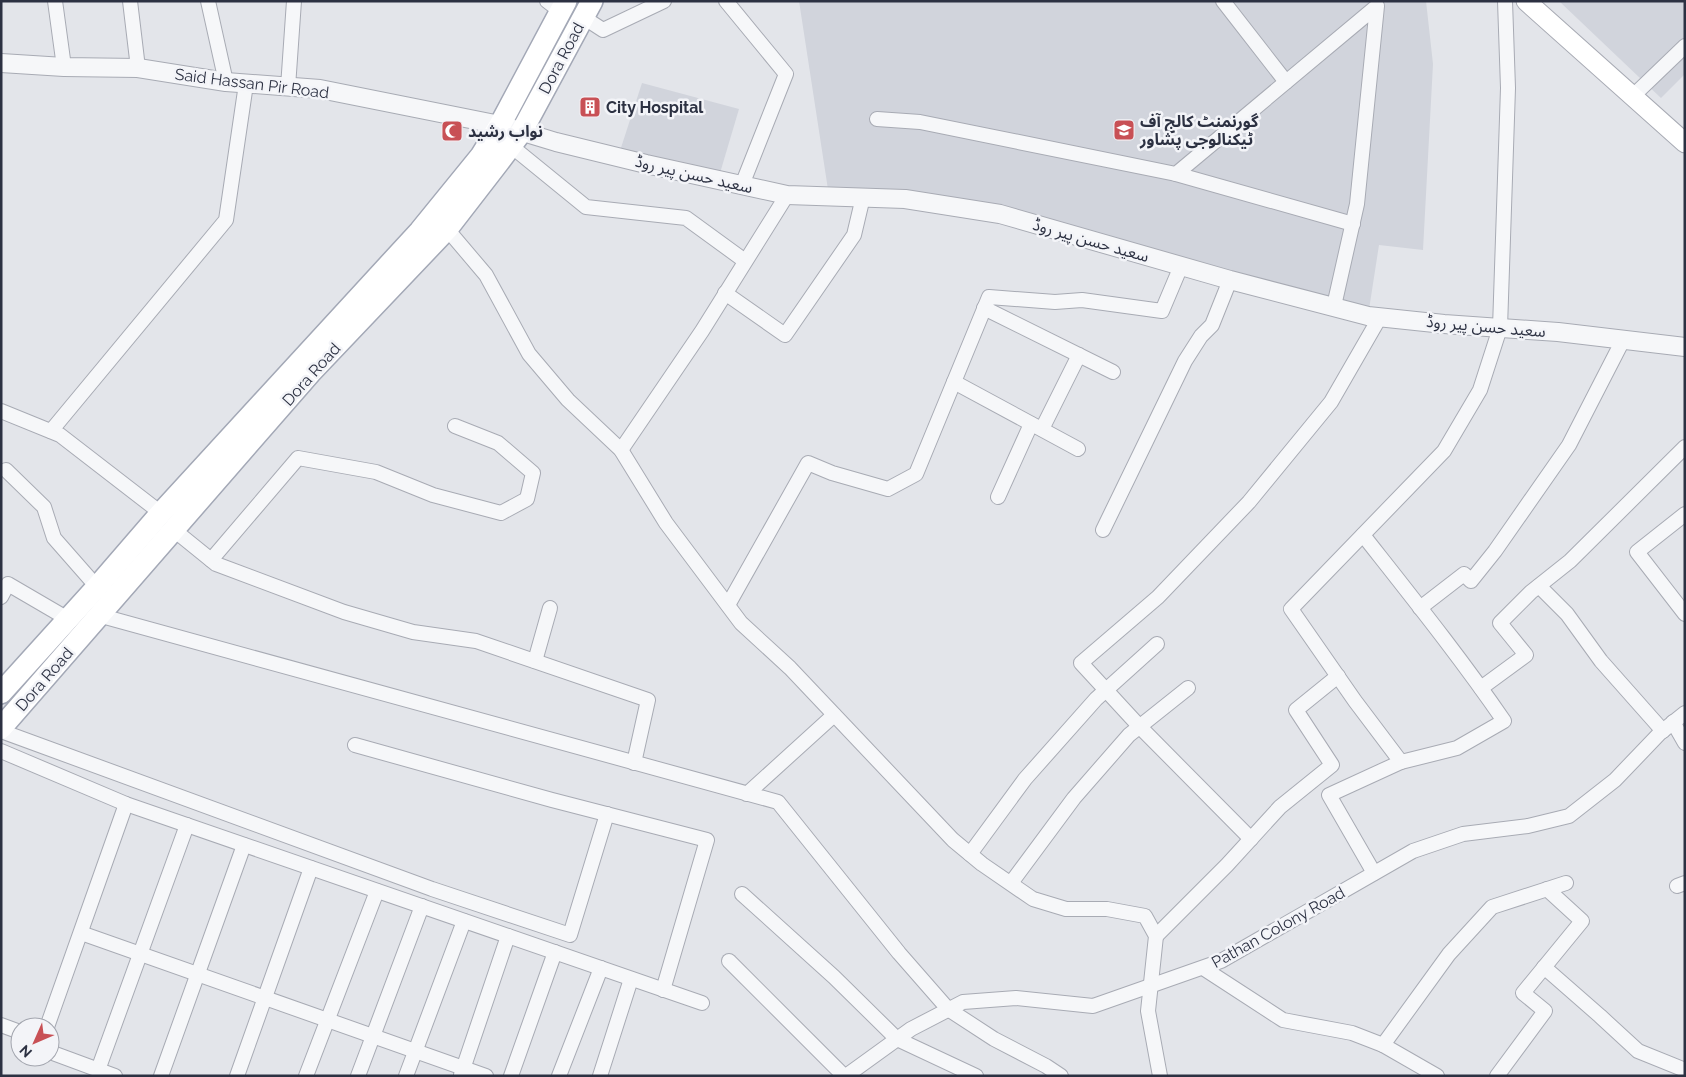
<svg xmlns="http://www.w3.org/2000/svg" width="1686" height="1077" viewBox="0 0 1686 1077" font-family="Raleway,'Noto Sans Arabic',sans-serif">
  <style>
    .built { fill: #d1d4dc }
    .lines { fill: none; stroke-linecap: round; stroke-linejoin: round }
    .minor-casing { stroke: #a8abb4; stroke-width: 16 }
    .tertiary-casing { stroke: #a8abb4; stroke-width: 20 }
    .secondary-casing { stroke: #a8abb4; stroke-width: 21 }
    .primary-casing { stroke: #a3a8b6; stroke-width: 24 }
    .minor { stroke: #f6f7f9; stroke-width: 14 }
    .tertiary { stroke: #f6f7f9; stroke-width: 18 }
    .secondary { stroke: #fff; stroke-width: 19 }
    .primary { stroke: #fff; stroke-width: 21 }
    .labels { text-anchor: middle; stroke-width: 5; stroke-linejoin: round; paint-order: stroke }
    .street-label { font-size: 16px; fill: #2c3142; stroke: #f3f4f8 }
    .poi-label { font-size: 16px; font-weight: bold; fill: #2c3142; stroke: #f3f4f8; text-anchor: start }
  </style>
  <rect width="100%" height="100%" fill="#e3e5ea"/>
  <g class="built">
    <path d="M799 1H1426L1433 64 1423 250 1379 245 1368 316 1000 214 829 196Z"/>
    <path d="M1559 1H1685V74L1661 98Z"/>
    <path d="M642 83 739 109 720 173 618 157Z"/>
  </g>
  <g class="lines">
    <g class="minor-casing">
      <g id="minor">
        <path d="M55 1 64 67"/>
        <path d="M130 1 138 68"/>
        <path d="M208 1 226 82"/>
        <path d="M547 1 560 11"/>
        <path d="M726 1 786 74 742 185"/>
        <path d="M1223 1 1286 82"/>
        <path d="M583 17 603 30 664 1"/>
        <path d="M288 87 294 1"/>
        <path d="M1633 96 1685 46"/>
        <path d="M877 119 920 122 1176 174 1377 6 1357 204 1334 306"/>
        <path d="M511 146 586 207 686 218 745 261"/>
        <path d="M1176 174 1353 224"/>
        <path d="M447 229 486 275 529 354 568 400 621 450 666 523 741 623 790 668 953 840 982 864 1033 899 1066 909H1107L1145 916 1156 936 1148 1011 1160 1076"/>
        <path d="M725 293 785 335 854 235 863 197"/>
        <path d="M984 308 1113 372"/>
        <path d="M954 382 1078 449"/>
        <path d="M1 411 60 435 161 513"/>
        <path d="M1042 429 1079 355"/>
        <path d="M51 431 226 220 246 84"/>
        <path d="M621 450 702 331 787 195"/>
        <path d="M6 470 44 507 54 538 97 587"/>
        <path d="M998 497 1031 424"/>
        <path d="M1685 514 1637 552 1685 614"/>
        <path d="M174 530 216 564 344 612 413 632 476 641 648 700 634 763"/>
        <path d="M1103 530 1185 361 1201 336 1212 325 1230 280"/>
        <path d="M1363 535C1411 596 1460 657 1504 721L1457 748 1401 762"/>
        <path d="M211 560 298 458 376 472 433 495 501 513 527 499 533 473 498 443 455 426"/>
        <path d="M1539 586 1567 614 1601 661 1663 731"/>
        <path d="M1 597 8 584 68 619"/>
        <path d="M728 605 808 463 832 473 888 489 916 474 989 297 1055 302 1082 300 1162 311 1181 266"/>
        <path d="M1420 608 1464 574 1471 581 1495 551 1569 445 1623 340"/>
        <path d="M98 615 778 802 899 953 948 1009 994 1039 1046 1066 1061 1076"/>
        <path d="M535 661 550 608"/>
        <path d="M1481 688 1526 655 1500 623 1531 592 1570 561 1685 447"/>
        <path d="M1673 722 1685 743"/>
        <path d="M1 731 432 889 570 935 607 814"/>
        <path d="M355 745 552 800 707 840 663 990"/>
        <path d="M1 751 126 804 702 1003"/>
        <path d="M747 794 834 715"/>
        <path d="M1251 839 1140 727 1081 663 1158 597 1249 502 1331 402 1380 317"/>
        <path d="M970 854 1025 779 1096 699 1157 644"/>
        <path d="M1374 873 1329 795 1401 762 1355 701 1291 609 1444 451 1480 390 1500 328 1508 88 1505 1"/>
        <path d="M1011 883 1074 798 1129 735 1188 688"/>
        <path d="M1677 886 1685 883"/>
        <path d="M742 894 834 977 897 1039 976 1076"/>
        <path d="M81 933 486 1076"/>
        <path d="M1156 936 1227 865 1280 807 1332 765 1296 710 1338 676"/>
        <path d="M729 961 844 1076"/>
        <path d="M1544 967 1600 1016 1638 1051 1685 1070"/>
        <path d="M1203 968 1283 1020 1352 1033 1383 1045 1437 1076"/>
        <path d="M1 1025 20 1032"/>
        <path d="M47 1027 126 804"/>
        <path d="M1383 1045 1449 954 1492 907 1566 883"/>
        <path d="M50 1052 115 1076"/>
        <path d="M98 1070 187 825"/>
        <path d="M461 1075 508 936"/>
        <path d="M161 1076 244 845"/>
        <path d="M237 1076 311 868"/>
        <path d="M306 1076 377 891"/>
        <path d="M358 1076 422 906"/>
        <path d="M406 1076 464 921"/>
        <path d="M511 1076 555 952"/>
        <path d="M559 1076 601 968"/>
        <path d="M600 1076 631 979"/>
        <path d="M846 1076 911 1029 963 1002 1016 998 1093 1006 1221 961 1413 851 1463 834 1528 826 1569 816 1615 780 1660 733 1685 713"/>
        <path d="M1497 1076 1545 1011 1523 993 1582 921 1547 889"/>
      </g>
    </g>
    <g class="tertiary-casing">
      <path id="tertiary" d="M1 63 64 67 138 68 226 82 320 89 500 125 556 142 646 164 787 195 905 199 1000 214 1230 280 1368 316 1444 324 1558 332 1685 347"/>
    </g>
    <g class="secondary-casing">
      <path id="secondary" d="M1526 1 1685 143"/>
    </g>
    <g class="primary-casing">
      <g id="primary">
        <path d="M1 693 97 587 161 513 420 231 481 156 500 125 566 1"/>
        <path d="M1 728 310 373 447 229 498 163 522 131 592 1"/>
      </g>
    </g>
    <use href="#minor" class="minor"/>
    <use href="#tertiary" class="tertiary"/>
    <use href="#secondary" class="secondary"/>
    <use href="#primary" class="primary"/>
  </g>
  <defs>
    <g id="building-square" transform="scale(1.125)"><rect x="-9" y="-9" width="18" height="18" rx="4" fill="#c85055" stroke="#f3f4f8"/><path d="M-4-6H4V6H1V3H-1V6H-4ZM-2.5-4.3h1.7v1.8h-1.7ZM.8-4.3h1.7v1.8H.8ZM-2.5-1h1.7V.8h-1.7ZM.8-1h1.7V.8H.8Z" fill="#fff"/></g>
    <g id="university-square" transform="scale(1.125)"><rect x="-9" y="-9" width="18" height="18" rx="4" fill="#c85055" stroke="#f3f4f8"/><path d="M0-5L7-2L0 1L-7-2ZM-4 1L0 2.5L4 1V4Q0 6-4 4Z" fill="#fff"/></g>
    <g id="mosque-square" transform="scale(1.125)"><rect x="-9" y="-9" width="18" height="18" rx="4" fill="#c85055" stroke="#f3f4f8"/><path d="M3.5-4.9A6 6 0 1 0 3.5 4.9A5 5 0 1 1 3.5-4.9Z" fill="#fff"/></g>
  </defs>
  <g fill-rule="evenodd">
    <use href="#building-square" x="590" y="107"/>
    <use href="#university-square" x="1124" y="130"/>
    <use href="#mosque-square" x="452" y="131"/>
  </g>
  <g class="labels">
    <g class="street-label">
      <text transform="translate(561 58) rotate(-62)" y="6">Dora Road</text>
      <text transform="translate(252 83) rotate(7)" y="6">Said Hassan Pir Road</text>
      <text transform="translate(694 174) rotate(13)" y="6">سعید حسن پیر روڈ</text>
      <text transform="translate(1091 240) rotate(16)" y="6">سعید حسن پیر روڈ</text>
      <text transform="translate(1486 326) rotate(5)" y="6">سعید حسن پیر روڈ</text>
      <text transform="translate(311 374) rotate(-48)" y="6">Dora Road</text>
      <text transform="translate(44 679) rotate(-49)" y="6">Dora Road</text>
      <text transform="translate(1278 927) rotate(-29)" y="6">Pathan Colony Road</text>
    </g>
    <g class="poi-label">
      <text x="606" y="113">City Hospital</text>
      <text x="1140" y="127">گورنمنٹ کالج آف<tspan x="1140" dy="18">ٹیکنالوجی پشاور</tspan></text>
      <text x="468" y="137">نواب رشید</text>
    </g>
  </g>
  <rect width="1686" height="1077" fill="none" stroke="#2c3142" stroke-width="5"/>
  <g transform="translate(35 1042) rotate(225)"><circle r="24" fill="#f3f4f8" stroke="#a3a6af"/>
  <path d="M0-4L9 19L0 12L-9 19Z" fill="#c85055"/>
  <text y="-8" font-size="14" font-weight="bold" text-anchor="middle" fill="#2c3142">N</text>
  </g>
</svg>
